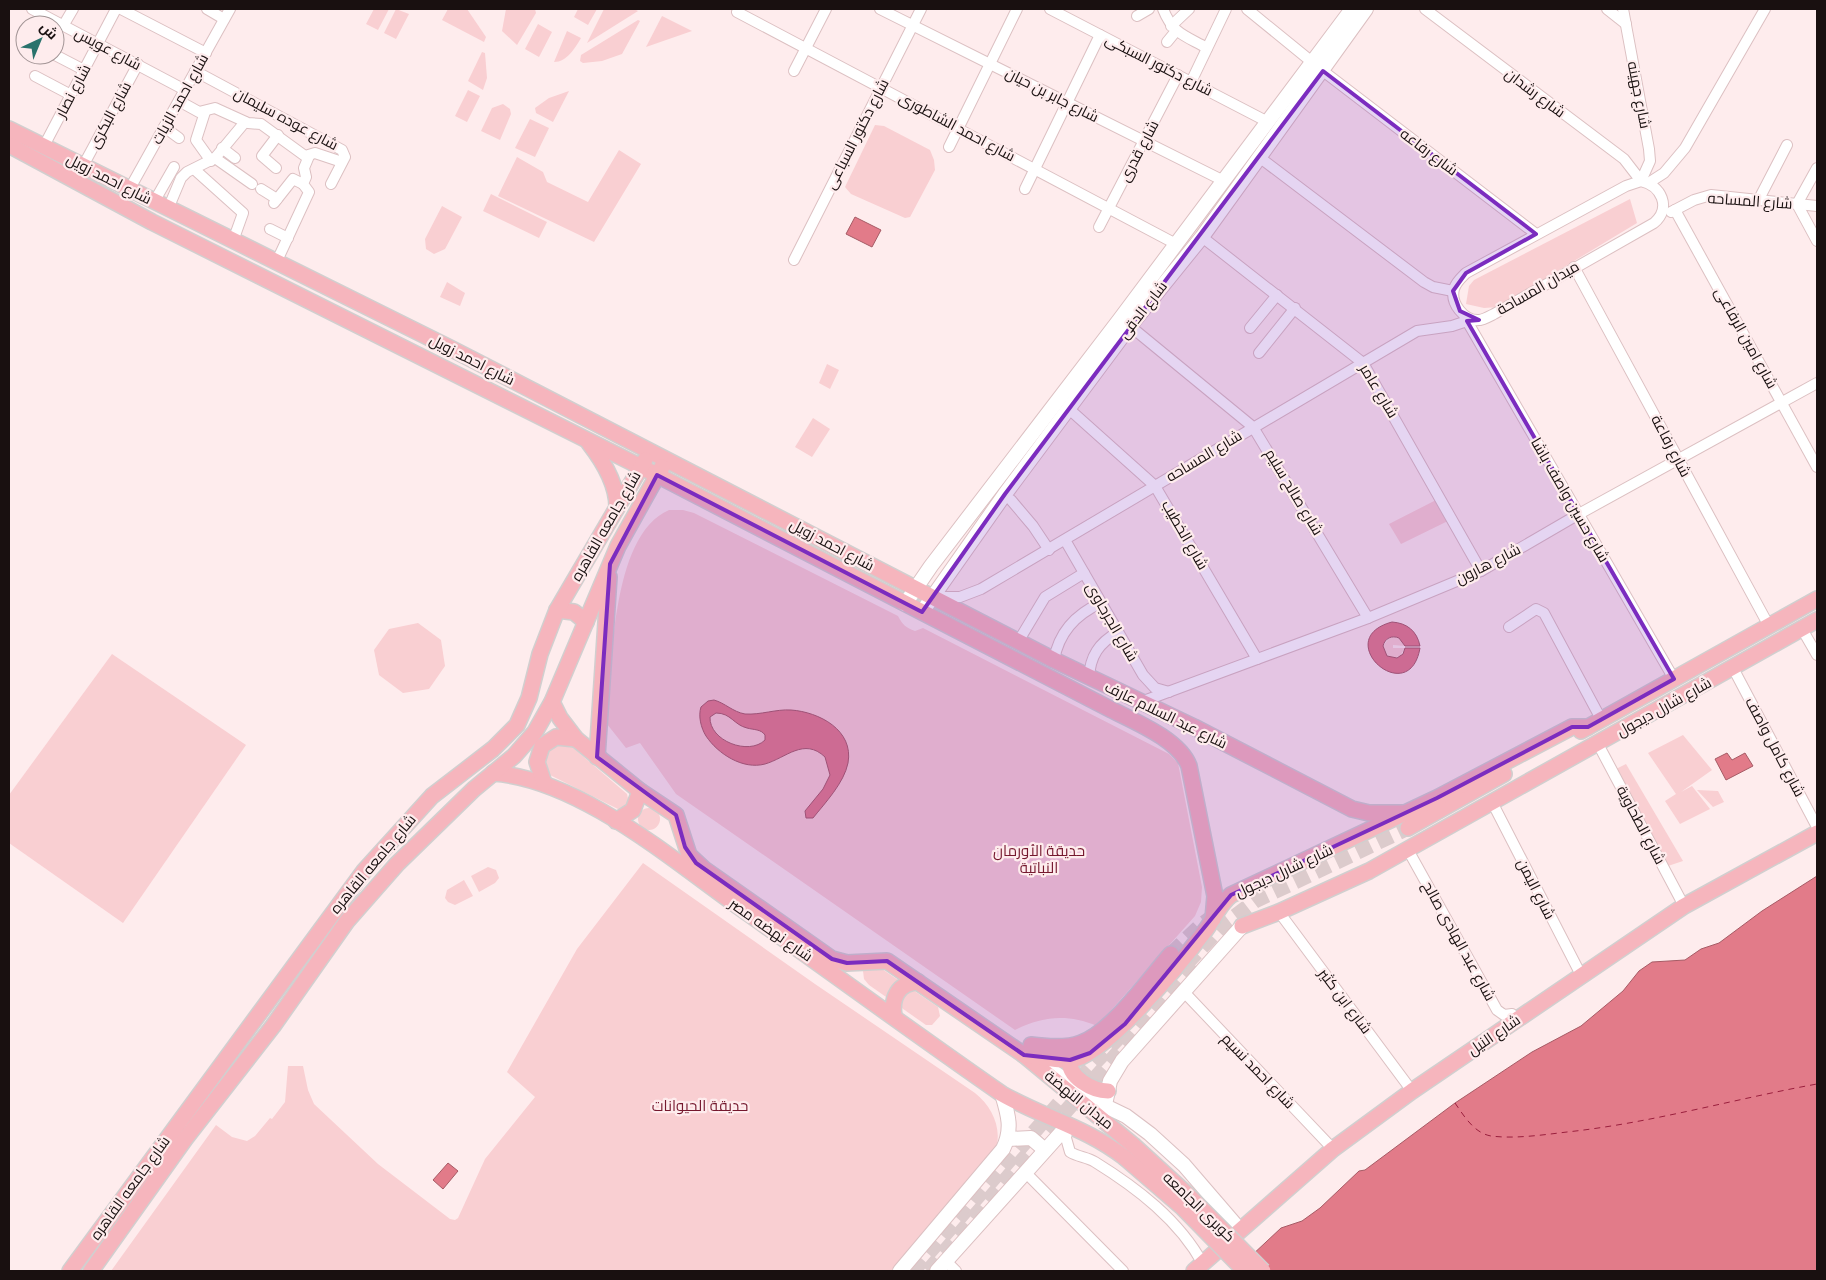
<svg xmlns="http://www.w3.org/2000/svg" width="1826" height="1280" viewBox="0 0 1826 1280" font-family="Ubuntu,Cairo,sans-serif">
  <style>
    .green { fill: #f9cfd2 }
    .water { fill: #e27b89; stroke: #a65b65; fill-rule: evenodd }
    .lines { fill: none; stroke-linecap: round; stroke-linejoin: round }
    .ferry { stroke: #9a1f3d; stroke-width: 1; stroke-dasharray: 6 5; stroke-linecap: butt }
    .primary-tunnel { stroke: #dccbcc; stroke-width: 15; stroke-dasharray: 15 8; stroke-linecap: butt }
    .street-casing { stroke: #dcc0c2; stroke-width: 12 }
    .secondary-casing { stroke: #dcc0c2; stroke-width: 16 }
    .primary-casing { stroke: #d1cfcf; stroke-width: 18 }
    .street { stroke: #fff; stroke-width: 10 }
    .secondary { stroke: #fff; stroke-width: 14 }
    .primary { stroke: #f6b5bd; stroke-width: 15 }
    .primary-bridge-casing { stroke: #d1cfcf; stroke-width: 18; stroke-linecap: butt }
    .primary-bridge { stroke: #f6b5bd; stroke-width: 15 }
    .marked { fill: #7b2cbf; fill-opacity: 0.2; stroke: #7b2cbf; stroke-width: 4; stroke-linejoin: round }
    .labels { text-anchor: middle; stroke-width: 4.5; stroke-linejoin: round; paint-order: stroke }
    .street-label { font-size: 15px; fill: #191010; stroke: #feeced }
    .park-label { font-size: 15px; fill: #75182e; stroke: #feeced }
  </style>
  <rect width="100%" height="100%" fill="#feeced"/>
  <g class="green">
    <path d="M374 9H389L378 30 366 24Z"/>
    <path d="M396 9 409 14 396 39 384 33Z"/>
    <path d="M448 9H467L486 37 484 42 442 20Z"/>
    <path d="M506 9H535L536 13 517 45 502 31Z"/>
    <path d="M578 9H597L588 25 574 17Z"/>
    <path d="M604 9H634L638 11 587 43Z"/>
    <path d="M662 16 692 31 646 47Z"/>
    <path d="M638 20 640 21 622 54 602 61 583 63 580 61 581 55Z"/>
    <path d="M538 24 552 32 539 57 525 49Z"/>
    <path d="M567 31 581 38C575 48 567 62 554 62Z"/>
    <path d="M482 52 485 53 487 78 483 90 468 81Z"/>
    <path d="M468 90 480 96 467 122 455 116Z"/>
    <path d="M569 91 553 122 536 113 535 108 549 98Z"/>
    <path d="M503 104 510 109 511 114 500 140 481 131 492 108Z"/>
    <path d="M530 119 549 128 535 157 515 148Z"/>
    <path d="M875 125 884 126 930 150 934 160 935 170 910 217 905 218 851 194 845 187Z"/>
    <path d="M619 150 641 164 594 242 498 196 517 157 543 172 547 182 588 202Z"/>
    <path d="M491 194 547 222 539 238 483 211Z"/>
    <path d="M1630 199 1637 223 1498 307 1484 308 1466 304 1469 286 1474 280Z"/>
    <path d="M442 206 462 217 445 249 434 254 426 249 425 239Z"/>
    <path d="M447 282 465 293 460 306 440 297Z"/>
    <path d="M827 364 839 370 830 389 819 383Z"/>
    <path d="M813 418 830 429 812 457 795 447Z"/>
    <path d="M1440 498 1452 519 1401 544 1389 524Z"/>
    <path d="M669 510H683L694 513 898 616C902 624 906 628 915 631L923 628 1169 754 1178 763 1202 887 1201 902 1195 916 1097 1026C1068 1014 1043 1016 1015 1030L676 794 640 743 626 748 607 724C612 670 610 535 669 510Z"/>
    <path d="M418 623 441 640 445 666 429 689 403 693 379 675 374 650 389 629Z"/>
    <path d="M1396 636 1402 640 1405 646 1393 645V648H1405L1400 656 1393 658 1387 656 1383 646 1389 638Z"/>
    <path d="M112 654 246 745 123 923 9 843V795Z"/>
    <path d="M1683 735 1712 770 1681 792 1692 786 1710 809 1680 824 1665 801 1676 794 1648 753Z"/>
    <path d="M553 744 571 746 627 794 629 803 622 809H618L550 775 542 759Z"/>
    <path d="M1626 764 1683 861 1668 866 1614 770Z"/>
    <path d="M1697 790 1718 791 1724 802 1713 807Z"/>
    <circle cx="649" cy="819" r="11"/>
    <path d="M643 863 815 984 975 1093C993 1107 1004 1132 994 1153L891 1271H111L216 1125 232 1137 247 1141 255 1136 270 1118 272 1119 285 1102 288 1066H303L308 1090 314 1104 378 1164 450 1219 455 1220 458 1218 485 1159 535 1097 507 1072 577 949Z"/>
    <path d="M488 867 496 870 499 878 495 883 479 892 471 876Z"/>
    <path d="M464 880 473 896 455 905 448 902 445 898 447 890Z"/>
    <path d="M868 965H876L938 1007 940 1016 932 1025H926L869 985 864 979 863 971Z"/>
  </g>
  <g class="water">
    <path d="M855 217 881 230 872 247 846 234Z"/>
    <path d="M1392 622C1407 623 1417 631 1420 646H1405L1399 638C1392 635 1385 638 1383 646L1387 656 1397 658 1403 654 1405 648H1420C1409 711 1329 639 1392 622Z"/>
    <path d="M714 700C725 703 733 712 745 714 761 715 776 709 791 710 819 712 854 730 848 763 844 783 825 803 813 818H806L805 811 823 789 830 775 825 757C804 737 786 758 765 764 743 770 718 754 706 736 701 728 698 716 701 707L708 701ZM716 713C731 713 734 725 747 728 754 730 761 729 765 735V740C749 756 709 741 710 717Z"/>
    <path d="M1727 753 1732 760 1745 753 1753 766 1726 780 1715 759Z"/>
    <path d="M1817 876V1271H1235L1281 1228 1302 1221 1320 1208 1359 1171 1365 1170 1455 1103 1532 1052 1581 1026 1623 991 1639 971 1652 962 1685 960 1701 949 1719 943 1762 911Z"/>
    <path d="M448 1163 458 1171 443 1189 433 1180Z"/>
  </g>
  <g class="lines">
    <path class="ferry" d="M1455 1103C1464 1116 1474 1133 1491 1136 1515 1139 1542 1135 1567 1132 1651 1123 1734 1099 1817 1084"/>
    <g class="primary-tunnel">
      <path d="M1171 954 1201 925 1216 914"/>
      <path d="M1186 964 1222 926 1255 901 1408 828"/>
      <path d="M913 1271 1088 1070 1125 1031"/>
      <path d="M928 1271 1019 1164 1200 960"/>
    </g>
    <g class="street-casing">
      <g id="street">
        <path d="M32 9 185 90"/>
        <path d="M121 9 206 53"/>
        <path d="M207 9 224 19"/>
        <path d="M880 9 1224 181"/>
        <path d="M1050 9 1268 122"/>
        <path d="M1163 9C1173 34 1184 35 1207 48"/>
        <path d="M1247 9 1312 62"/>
        <path d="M1425 9 1624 159 1641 181 1650 161 1649 149 1623 9"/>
        <path d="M1607 9 1626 24"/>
        <path d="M737 12 1176 244"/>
        <path d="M1137 16 1149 9"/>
        <path d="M63 26 73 9"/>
        <path d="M1171 26 1189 9"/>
        <path d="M1167 42 1176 31"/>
        <path d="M55 55 84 70"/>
        <path d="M195 71 342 150 345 157 331 184"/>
        <path d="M794 71 826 9"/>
        <path d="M1323 71 1536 234"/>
        <path d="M35 76 71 95"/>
        <path d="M1191 82 1226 9"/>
        <path d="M179 101 199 112 215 108 248 123 261 124 305 156 315 153 342 162"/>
        <path d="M205 112 196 140 211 161"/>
        <path d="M164 127 179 138"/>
        <path d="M44 146 116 9"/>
        <path d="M949 147 1017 9"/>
        <path d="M222 148 235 158"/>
        <path d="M1259 157 1424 282 1433 287 1453 291"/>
        <path d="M215 158 252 184"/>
        <path d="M83 166 138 64"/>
        <path d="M276 168 262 156 278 135"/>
        <path d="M1817 168 1797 204 1817 241"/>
        <path d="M194 169 243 213 233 241"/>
        <path d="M1641 181C1661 185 1672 208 1654 223L1494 314C1490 316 1483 320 1479 320 1464 321 1450 303 1454 289 1456 282 1461 278 1466 273L1626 186Z"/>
        <path d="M1650 182 1664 173 1685 148 1765 9"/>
        <path d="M261 189 277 199"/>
        <path d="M1025 189 1100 35"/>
        <path d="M129 190 230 9"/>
        <path d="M1759 199 1787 145"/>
        <path d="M154 202 174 167"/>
        <path d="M274 203 293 179 303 184"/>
        <path d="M168 209 181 178 187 172 215 158 245 122"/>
        <path d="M1675 210 1817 467"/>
        <path d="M1671 212 1694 200 1711 195 1817 206"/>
        <path d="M1099 227 1178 75"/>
        <path d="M270 229 288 238"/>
        <path d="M1202 237 1363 363 1481 571"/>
        <path d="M794 260 921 9"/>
        <path d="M276 263 309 192 303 184 306 177 304 168 309 156"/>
        <path d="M1574 267 1769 626"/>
        <path d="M1467 321 1674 679"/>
        <path d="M1130 326 1253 427 1368 618"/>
        <path d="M1250 328 1277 295"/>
        <path d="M1259 353 1295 308"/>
        <path d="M1069 409 1155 486 1257 659"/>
        <path d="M1011 500 1033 526 1049 550"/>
        <path d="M1065 540 1143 675 1155 688 1169 692"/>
        <path d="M938 597H960L981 589 1417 331 1452 326 1467 321 1479 320"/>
        <path d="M1509 627 1536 609 1544 613 1601 719"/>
        <path d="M1802 629 1817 655"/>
        <path d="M1018 642 1045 597 1084 573"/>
        <path d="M1054 660C1059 632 1076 614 1101 603"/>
        <path d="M1733 668 1817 827"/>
        <path d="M1089 678C1090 656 1099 643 1118 632"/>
        <path d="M1141 702 1368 618 1481 571 1579 514 1817 383"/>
        <path d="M1598 744 1684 906"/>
        <path d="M1492 802 1581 975"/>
        <path d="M1408 850 1497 1010 1504 1015 1512 1014 1513 1022"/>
        <path d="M1279 912 1412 1091"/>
        <path d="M1184 992 1333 1149"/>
        <path d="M1068 1126 1066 1138 1070 1152C1078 1157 1087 1157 1095 1162 1137 1188 1179 1220 1203 1264"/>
        <path d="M1025 1172 1123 1271"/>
        <path d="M946 1261 956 1271"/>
      </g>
    </g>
    <g class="secondary-casing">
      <g id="secondary">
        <path d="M905 604 931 566 1120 319 1352 9"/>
        <path d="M922 612 1005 494 1130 326 1202 237 1366 9"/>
        <path d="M1042 1064 1097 1102 1126 1116 1150 1134 1184 1165 1240 1230"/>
        <path d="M1106 1100 1110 1081 1122 1061 1242 926"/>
        <path d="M1008 1139 1031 1138 1045 1150"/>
        <path d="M900 1271 1003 1149C1013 1129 1008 1114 1002 1094"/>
        <path d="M937 1271 1068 1125"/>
      </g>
    </g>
    <g class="primary-casing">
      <g id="primary">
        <path d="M9 129 450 348 1054 660 1194 727 1352 809 1369 813H1406"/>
        <path d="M9 145 152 222 657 475 1108 708C1133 721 1179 739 1189 766L1215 896 1213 919"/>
        <path d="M589 443C603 461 617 483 617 507"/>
        <path d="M557 610 574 612 586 622"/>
        <path d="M552 702 560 718 576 739 640 791 676 815 689 855 704 869 832 959 847 963 887 961 1024 1055 1133 1145"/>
        <path d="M1581 731 1817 599"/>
        <path d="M597 757 609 577"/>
        <path d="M493 773C579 779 670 858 739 907 827 969 914 1033 1002 1094 1042 1117 1087 1128 1124 1157"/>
        <path d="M544 783 537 762 542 746 556 737 576 739"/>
        <path d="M616 821 633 810 640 791"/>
        <path d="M1408 828 1504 774"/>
        <path d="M1242 926 1279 912 1369 871 1817 620"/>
        <path d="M894 1016C891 998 898 983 918 982"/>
        <path d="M1031 1045C1046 1047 1066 1049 1081 1043 1111 1033 1149 979 1171 954"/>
        <path d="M1024 1055C1038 1056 1055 1061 1070 1060 1103 1059 1183 960 1204 932 1214 920 1218 905 1231 895L1437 798 1572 727H1588"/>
        <path d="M1070 1060C1067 1077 1093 1091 1108 1091"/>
        <path d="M70 1271 364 871 432 796 493 749 517 725 529 698 540 654 557 610 645 460"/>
        <path d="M91 1271 185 1139 273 1026 347 921 397 864 474 789 514 756 535 732 552 702 618 546 662 467"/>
        <path d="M1194 1271 1333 1149 1412 1091 1684 906 1817 833"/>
      </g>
    </g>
    <use href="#street" class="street"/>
    <use href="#secondary" class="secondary"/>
    <use href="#primary" class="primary"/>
    <g class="primary-bridge-casing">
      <g id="primary-bridge">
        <path d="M1133 1145 1190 1197 1263 1271"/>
        <path d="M1124 1157 1182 1207 1245 1271"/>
      </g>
    </g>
    <use href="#primary-bridge" class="primary-bridge"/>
  </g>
  <path class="marked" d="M1323 71 1536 234 1466 273 1453 291 1460 311 1479 320 1467 321 1674 679 1588 727H1572L1437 798 1231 895 1125 1024 1090 1053 1070 1060 1024 1055 887 961 847 963 832 959 696 863 685 847 676 815 597 757 610 564 657 475 922 612 1005 494Z"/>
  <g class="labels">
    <g class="street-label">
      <text transform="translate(108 49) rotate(28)" y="5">شارع عويس</text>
      <text transform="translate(1159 65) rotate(27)" y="5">شارع دكتور السبكى</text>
      <text transform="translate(73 91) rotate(-62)" y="5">شارع نصار</text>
      <text transform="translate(1535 93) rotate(37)" y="5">شارع رشدان</text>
      <text transform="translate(1052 95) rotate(27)" y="5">شارع جابر بن حيان</text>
      <text transform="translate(1639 95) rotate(79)" y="5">شارع جهينه</text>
      <text transform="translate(180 99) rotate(-61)" y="5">شارع احمد الزيات</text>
      <text transform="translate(110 115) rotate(-62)" y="5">شارع البكرى</text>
      <text transform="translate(286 119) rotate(28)" y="5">شارع عوده سليمان</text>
      <text transform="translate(957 127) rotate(28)" y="5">شارع احمد الشاطورى</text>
      <text transform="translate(857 134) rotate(-63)" y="5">شارع دكتور السباعى</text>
      <text transform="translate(1139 151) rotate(-62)" y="5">شارع قدرى</text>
      <text transform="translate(1429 152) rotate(37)" y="5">شارع رفاعه</text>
      <text transform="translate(109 179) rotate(27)" y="5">شارع احمد زويل</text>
      <text transform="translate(1750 201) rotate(4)" y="5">شارع المساحه</text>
      <text transform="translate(1538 288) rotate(-30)" y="5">ميدان المساحة</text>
      <text transform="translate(1143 310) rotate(-52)" y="5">شارع الدقى</text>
      <text transform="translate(1746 338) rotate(61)" y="5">شارع امين الرفاعى</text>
      <text transform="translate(472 360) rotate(27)" y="5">شارع احمد زويل</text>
      <text transform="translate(1379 391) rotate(59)" y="5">شارع عامر</text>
      <text transform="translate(1671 446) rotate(62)" y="5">شارع رفاعة</text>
      <text transform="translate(1204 456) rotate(-31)" y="5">شارع المساحه</text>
      <text transform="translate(1294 492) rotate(59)" y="5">شارع صالح سليم</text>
      <text transform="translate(1570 500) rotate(60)" y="5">شارع حسين واصف باشا</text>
      <text transform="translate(606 526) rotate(-60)" y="5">شارع جامعه القاهره</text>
      <text transform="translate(1185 535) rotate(60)" y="5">شارع الخطيب</text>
      <text transform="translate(832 545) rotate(28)" y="5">شارع احمد زويل</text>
      <text transform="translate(1488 564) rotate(-27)" y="5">شارع هارون</text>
      <text transform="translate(1112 622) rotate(60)" y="5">شارع الجرجاوى</text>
      <text transform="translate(1664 707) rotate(-29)" y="5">شارع شارل ديجول</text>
      <text transform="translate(1166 715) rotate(26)" y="5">شارع عبد السلام عارف</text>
      <text transform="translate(1775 747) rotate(62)" y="5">شارع كامل واصف</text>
      <text transform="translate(1641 825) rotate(62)" y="5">شارع الطحاوية</text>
      <text transform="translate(373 864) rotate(-50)" y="5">شارع جامعه القاهره</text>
      <text transform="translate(1284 871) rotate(-25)" y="5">شارع شارل ديجول</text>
      <text transform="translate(1536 889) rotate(63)" y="5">شارع اليمن</text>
      <text transform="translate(771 930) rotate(35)" y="5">شارع نهضه مصر</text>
      <text transform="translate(1459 941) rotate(61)" y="5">شارع عبد الهادى صالح</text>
      <text transform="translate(1345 1001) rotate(53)" y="5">شارع ابن كثير</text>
      <text transform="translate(1494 1035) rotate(-34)" y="5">شارع النيل</text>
      <text transform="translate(1258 1071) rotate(46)" y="5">شارع احمد نسيم</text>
      <text transform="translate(1079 1100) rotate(39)" y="5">ميدان النهضة</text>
      <text transform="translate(130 1188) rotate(-54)" y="5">شارع جامعه القاهره</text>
      <text transform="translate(1199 1207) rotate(44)" y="5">كوبرى الجامعه</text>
    </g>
    <g class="park-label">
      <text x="1039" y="856">حديقة الأورمان<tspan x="1039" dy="17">النباتية</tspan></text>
      <text x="700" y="1111">حديقة الحيوانات</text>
    </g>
  </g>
  <rect width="1826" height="1280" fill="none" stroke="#191010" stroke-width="20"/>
  <g transform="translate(40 40) rotate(44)"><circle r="24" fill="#feeced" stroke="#a29495"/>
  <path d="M0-4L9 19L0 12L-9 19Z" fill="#29726c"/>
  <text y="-8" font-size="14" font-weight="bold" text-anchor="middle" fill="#191010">ش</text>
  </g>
</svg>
